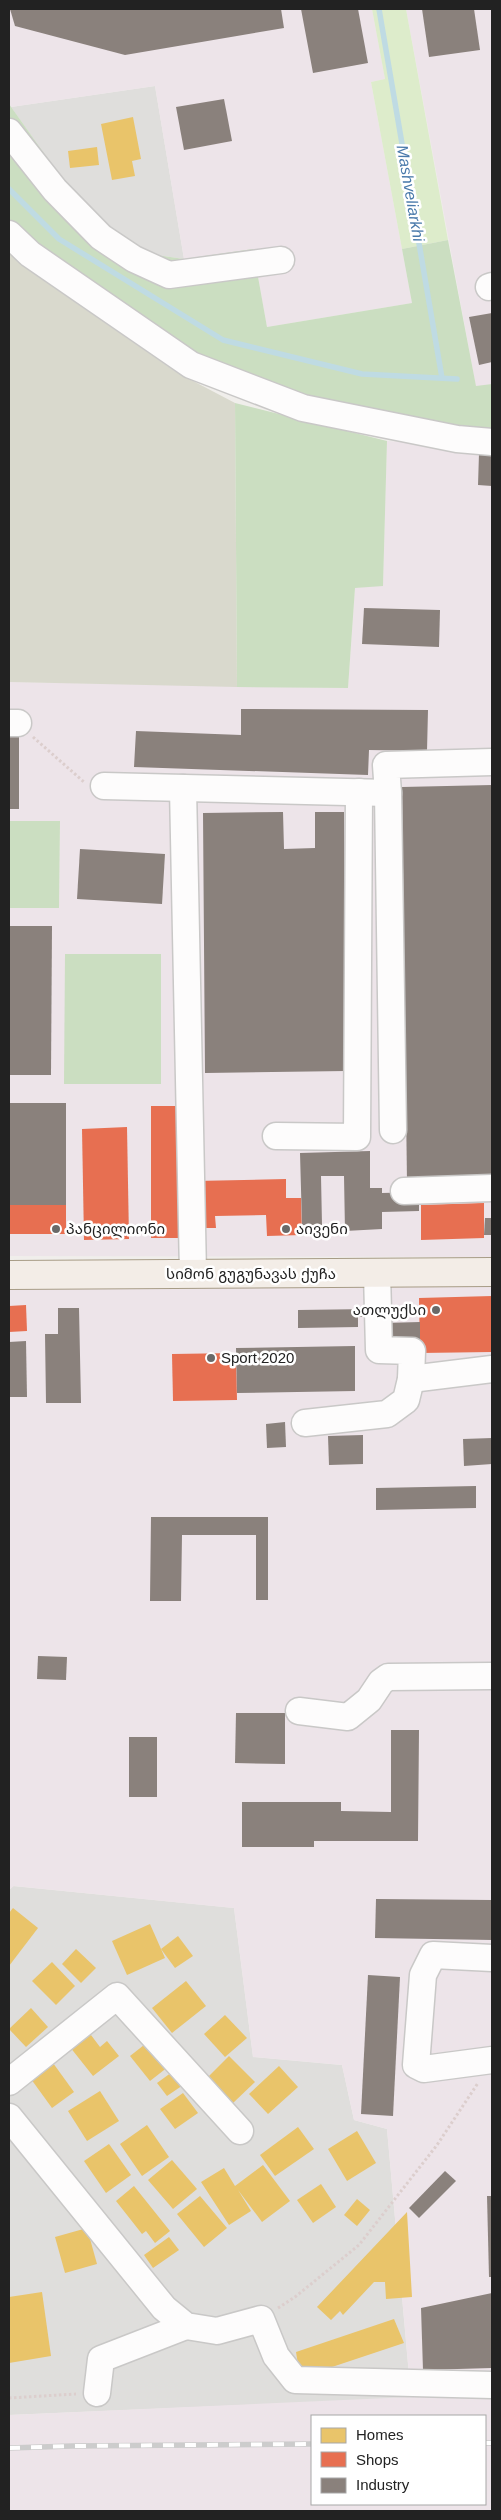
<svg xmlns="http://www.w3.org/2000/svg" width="501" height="2520" viewBox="0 0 501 2520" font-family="Helvetica,'Noto Sans Georgian',sans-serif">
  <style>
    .residential { fill: #dfdedc }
    .industrial { fill: #ede4e9; fill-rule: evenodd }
    .construction { fill: #d9d9cd }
    .grass { fill: #ddeccb }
    .forest { fill: #cbdec1 }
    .homes { fill: #e9c46a }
    .shops { fill: #e76f51 }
    .industry { fill: #8a817c }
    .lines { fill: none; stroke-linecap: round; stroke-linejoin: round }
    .stream { stroke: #bfdbe3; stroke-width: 5.5 }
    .minor-casing { stroke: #c9c8c7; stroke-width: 29 }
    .major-casing { stroke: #a79c86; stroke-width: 30 }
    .path { stroke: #dccecd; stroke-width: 3; stroke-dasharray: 2.5 2.5; stroke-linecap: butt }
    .minor { stroke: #fdfcfc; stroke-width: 26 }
    .major { stroke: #f3ede7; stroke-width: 28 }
    .rail-casing { stroke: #ccc; stroke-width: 5.5 }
    .rail { stroke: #fff; stroke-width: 4; stroke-dasharray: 11; stroke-linecap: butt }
    .poi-dot { fill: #6a6968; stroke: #fff; stroke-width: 2 }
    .labels { text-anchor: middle; stroke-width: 5; stroke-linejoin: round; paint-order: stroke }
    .poi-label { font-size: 15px; fill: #222; stroke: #fff; text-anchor: start }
    .street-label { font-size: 15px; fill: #222; stroke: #fff }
    .water-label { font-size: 16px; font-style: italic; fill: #4a7aab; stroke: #fff }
  </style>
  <rect width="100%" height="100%" fill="#f0eeeb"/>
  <g class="residential">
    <path d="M155 86 184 259 136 252 88 215 11 107Z"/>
    <path d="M13 1886 234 1908 253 2057 342 2065 354 2120 387 2129 411 2398 9 2415V1890Z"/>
  </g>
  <g class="industrial">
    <path d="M9 9H372L385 79 371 82 412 303 267 327 253 249 184 259 155 86 11 107 9 104Z"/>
    <path d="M406 9H492V384L476 387Z"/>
    <path d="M387 441 492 447V1257L9 1256V908H59L60 822 9 821V682L348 688 355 588 383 585Z"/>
    <path d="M492 1286V2511H9V2415L411 2397 387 2129 354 2120 342 2065 253 2057 234 1908 14 1886 9 1890V1287ZM312 2416H485V2504H312Z"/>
  </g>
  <path class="construction" d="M9 251 27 269 176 372 235 403 237 687 9 682Z"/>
  <path class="grass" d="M372 9H406L448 240 402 249 371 82 385 79Z"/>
  <g class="forest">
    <path d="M9 104 88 215 136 252 184 259 253 249 267 327 412 303 402 249 448 240 476 386 492 384V429L442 426 309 399 194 357 34 247 9 222Z"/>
    <path d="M235 403 387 441 383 586 355 588 348 688 237 687Z"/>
    <path d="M9 821H60L59 908H9Z"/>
    <path d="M65 954H161V1084H64Z"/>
  </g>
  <g class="homes">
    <path d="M133 117 141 159 132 161 135 176 112 180 101 124Z"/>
    <path d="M97 147 99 165 70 168 68 151Z"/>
    <path d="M13 1908 38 1928 9 1966V1913Z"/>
    <path d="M150 1924 165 1958 127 1975 112 1941Z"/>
    <path d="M178 1936 193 1956 175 1968 161 1949Z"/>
    <path d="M76 1949 96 1968 81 1983 62 1964Z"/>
    <path d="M52 1962 75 1986 56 2005 32 1981Z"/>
    <path d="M186 1981 206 2006 172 2033 152 2008Z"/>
    <path d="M31 2008 48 2027 26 2047 9 2029Z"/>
    <path d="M225 2015 247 2038 225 2057 204 2034Z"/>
    <path d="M85 2027 100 2047 107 2041 119 2056 93 2076 66 2042Z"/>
    <path d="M153 2038 173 2063 150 2081 130 2056Z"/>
    <path d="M229 2056 255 2082 233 2103 208 2077Z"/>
    <path d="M53 2063 74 2092 52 2108 31 2079Z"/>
    <path d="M279 2066 298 2087 268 2114 249 2094Z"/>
    <path d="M179 2067 189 2081 167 2096 157 2083Z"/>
    <path d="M100 2091 119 2121 87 2141 68 2111Z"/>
    <path d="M183 2093 198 2113 175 2129 160 2109Z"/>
    <path d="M147 2125 169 2157 142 2176 120 2144Z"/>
    <path d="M298 2127 314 2149 275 2176 260 2155Z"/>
    <path d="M357 2131 376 2163 347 2181 328 2149Z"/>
    <path d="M109 2144 131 2175 106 2193 84 2161Z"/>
    <path d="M172 2160 197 2189 173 2209 148 2180Z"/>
    <path d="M263 2165 290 2201 262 2222 238 2190 251 2211 229 2225 201 2182 224 2168 235 2186Z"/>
    <path d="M321 2184 336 2207 313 2223 297 2200Z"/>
    <path d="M134 2186 170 2231 155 2243 146 2231 142 2234 116 2201Z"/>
    <path d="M200 2196 227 2228 204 2247 177 2214Z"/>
    <path d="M357 2199 370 2210 357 2226 344 2215Z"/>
    <path d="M407 2212 412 2297 386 2299 385 2282H374L343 2315 340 2311 331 2320 317 2307Z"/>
    <path d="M87 2228 97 2264 65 2273 55 2237Z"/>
    <path d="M169 2237 179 2250 153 2268 144 2255Z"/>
    <path d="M42 2292 51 2356 9 2363V2297Z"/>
    <path d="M394 2319 404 2343 314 2373 299 2371 296 2352Z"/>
  </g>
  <g class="shops">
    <path d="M151 1106H180L179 1238H151Z"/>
    <path d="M127 1127 129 1239 84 1240 82 1129Z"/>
    <path d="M286 1179V1198H301L302 1235 267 1236 266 1215 215 1216 216 1228H196L195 1181Z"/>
    <path d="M484 1203V1238L421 1240V1205Z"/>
    <rect x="9" y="1205" width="57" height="29"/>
    <path d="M492 1296V1352L420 1353 419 1298Z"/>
    <path d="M26 1305 27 1331 9 1332V1306Z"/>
    <path d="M236 1353 237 1400 173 1401 172 1354Z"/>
  </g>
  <g class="industry">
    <path d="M10 9H281L284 28 125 55 15 26Z"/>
    <path d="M301 9H358L368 63 313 73Z"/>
    <path d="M422 9H474L480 50 429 57Z"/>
    <path d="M224 99 232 141 184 150 176 107Z"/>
    <path d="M492 313V362L479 365 469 317Z"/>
    <path d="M479 453 492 454V486L478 485Z"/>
    <path d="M364 608 440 610 439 647 362 644Z"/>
    <path d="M241 709 428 710 427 751 369 750 368 775 134 767 136 731 241 735Z"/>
    <rect x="9" y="730" width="10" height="79"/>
    <path d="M492 785V1182L407 1183 402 787Z"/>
    <path d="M283 812 284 849 315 848V812H344L346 1071 205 1073 203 813Z"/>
    <path d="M80 849 165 854 162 904 77 899Z"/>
    <path d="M9 926H52L51 1075H9Z"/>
    <rect x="9" y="1103" width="57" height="102"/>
    <path d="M370 1151V1188H382V1193L419 1192V1211L382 1212V1229L345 1231 344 1176H321L322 1225H302L300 1153Z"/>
    <path d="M485 1218H492V1235H484Z"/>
    <path d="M58 1308H79L81 1403H46L45 1334H58Z"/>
    <path d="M370 1309V1317H358V1327L298 1328V1310Z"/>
    <path d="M420 1322V1344H384V1323Z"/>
    <path d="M26 1341 27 1397H9V1342Z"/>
    <path d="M355 1346V1391L237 1393 236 1348Z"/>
    <path d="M285 1422 286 1447 267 1448 266 1424Z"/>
    <path d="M363 1435V1464L329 1465 328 1436Z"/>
    <path d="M492 1438V1464L464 1466 463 1439Z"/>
    <path d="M476 1486V1508L376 1510V1488Z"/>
    <path d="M151 1517H268V1600H256V1535H182L181 1601H150Z"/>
    <path d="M38 1656 67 1657 66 1680 37 1679Z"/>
    <path d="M236 1713H285V1764L235 1763Z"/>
    <path d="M391 1730H419L418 1841H314V1847H242V1802H341V1811L391 1812Z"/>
    <rect x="129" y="1737" width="28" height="60"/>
    <path d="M376 1899 492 1900V1940L375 1938Z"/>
    <path d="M368 1975 400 1977 393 2116 361 2114Z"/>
    <path d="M445 2171 456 2181 419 2218 409 2208Z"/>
    <path d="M487 2196H492V2277H489Z"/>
    <path d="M492 2293V2368L423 2370 421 2308Z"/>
  </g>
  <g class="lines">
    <g class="stream">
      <path d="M379 9 442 378"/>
      <path d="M9 189 59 239 223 340 362 374 457 379"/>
    </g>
    <g class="minor-casing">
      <g id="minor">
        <path d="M9 132 55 190 101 237 134 259 169 275 281 260"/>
        <path d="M9 234 30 254 191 365 303 408 457 439 492 442"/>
        <path d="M489 287 492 286"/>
        <path d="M9 723H18"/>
        <path d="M104 786 388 793 386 765 492 762"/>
        <path d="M183 788 193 1274"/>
        <path d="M388 793 393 1130"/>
        <path d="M276 1136 357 1137 359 792"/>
        <path d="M404 1191 492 1188"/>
        <path d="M411 1379 492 1369"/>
        <path d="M305 1423 387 1414 406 1400 411 1379 412 1351 379 1350 377 1273"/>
        <path d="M299 1711 348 1717 369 1700 381 1682 388 1677 492 1676"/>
        <path d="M492 1958 433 1955 423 1975 416 2065 424 2069 492 2060"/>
        <path d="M9 2082 117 1996 240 2131"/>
        <path d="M9 2117 164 2308 186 2326 217 2331 261 2319 276 2356 295 2380 492 2385"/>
        <path d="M97 2393 101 2359 186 2326"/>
      </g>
    </g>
    <g class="major-casing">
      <path id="major" d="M9 1275 492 1272"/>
    </g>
    <g class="path">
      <path d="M33 737 84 782"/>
      <path d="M278 2308 295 2297 359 2245 437 2145 478 2083"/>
      <path d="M9 2398 76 2394"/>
    </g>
    <use href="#minor" class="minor"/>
    <use href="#major" class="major"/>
    <g class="rail-casing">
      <g id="rail">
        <path d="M485 2443H492"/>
        <path d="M9 2448 72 2446 312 2444"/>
      </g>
    </g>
    <use href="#rail" class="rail"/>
  </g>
  <g class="poi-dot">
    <circle cx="56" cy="1229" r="5"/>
    <circle cx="286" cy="1229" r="5"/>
    <circle cx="436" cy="1310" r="5"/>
    <circle cx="211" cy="1358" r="5"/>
  </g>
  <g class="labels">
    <g class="poi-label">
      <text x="66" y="1234">პანცილიონი</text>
      <text x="296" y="1234">აივენი</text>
      <text x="426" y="1315" text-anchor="end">ათლუქსი</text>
      <text x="221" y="1363">Sport 2020</text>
    </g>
    <g class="street-label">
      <text x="251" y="1279">სიმონ გუგუნავას ქუჩა</text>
    </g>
    <g class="water-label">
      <text transform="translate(411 193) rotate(80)" y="6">Mashveliarkhi</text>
    </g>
  </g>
  <rect width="501" height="2520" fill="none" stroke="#222222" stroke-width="20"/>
  <rect x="311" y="2415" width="175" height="90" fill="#ffffff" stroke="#a7a7a7"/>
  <rect x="321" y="2428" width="25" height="15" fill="#e9c46a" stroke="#a7a7a7"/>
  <text x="356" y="2440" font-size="15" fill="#222222">Homes</text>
  <rect x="321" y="2452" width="25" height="15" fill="#e76f51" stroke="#a7a7a7"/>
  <text x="356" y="2465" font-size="15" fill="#222222">Shops</text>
  <rect x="321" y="2478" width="25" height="15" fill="#8a817c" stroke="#a7a7a7"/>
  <text x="356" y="2490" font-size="15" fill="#222222">Industry</text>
</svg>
